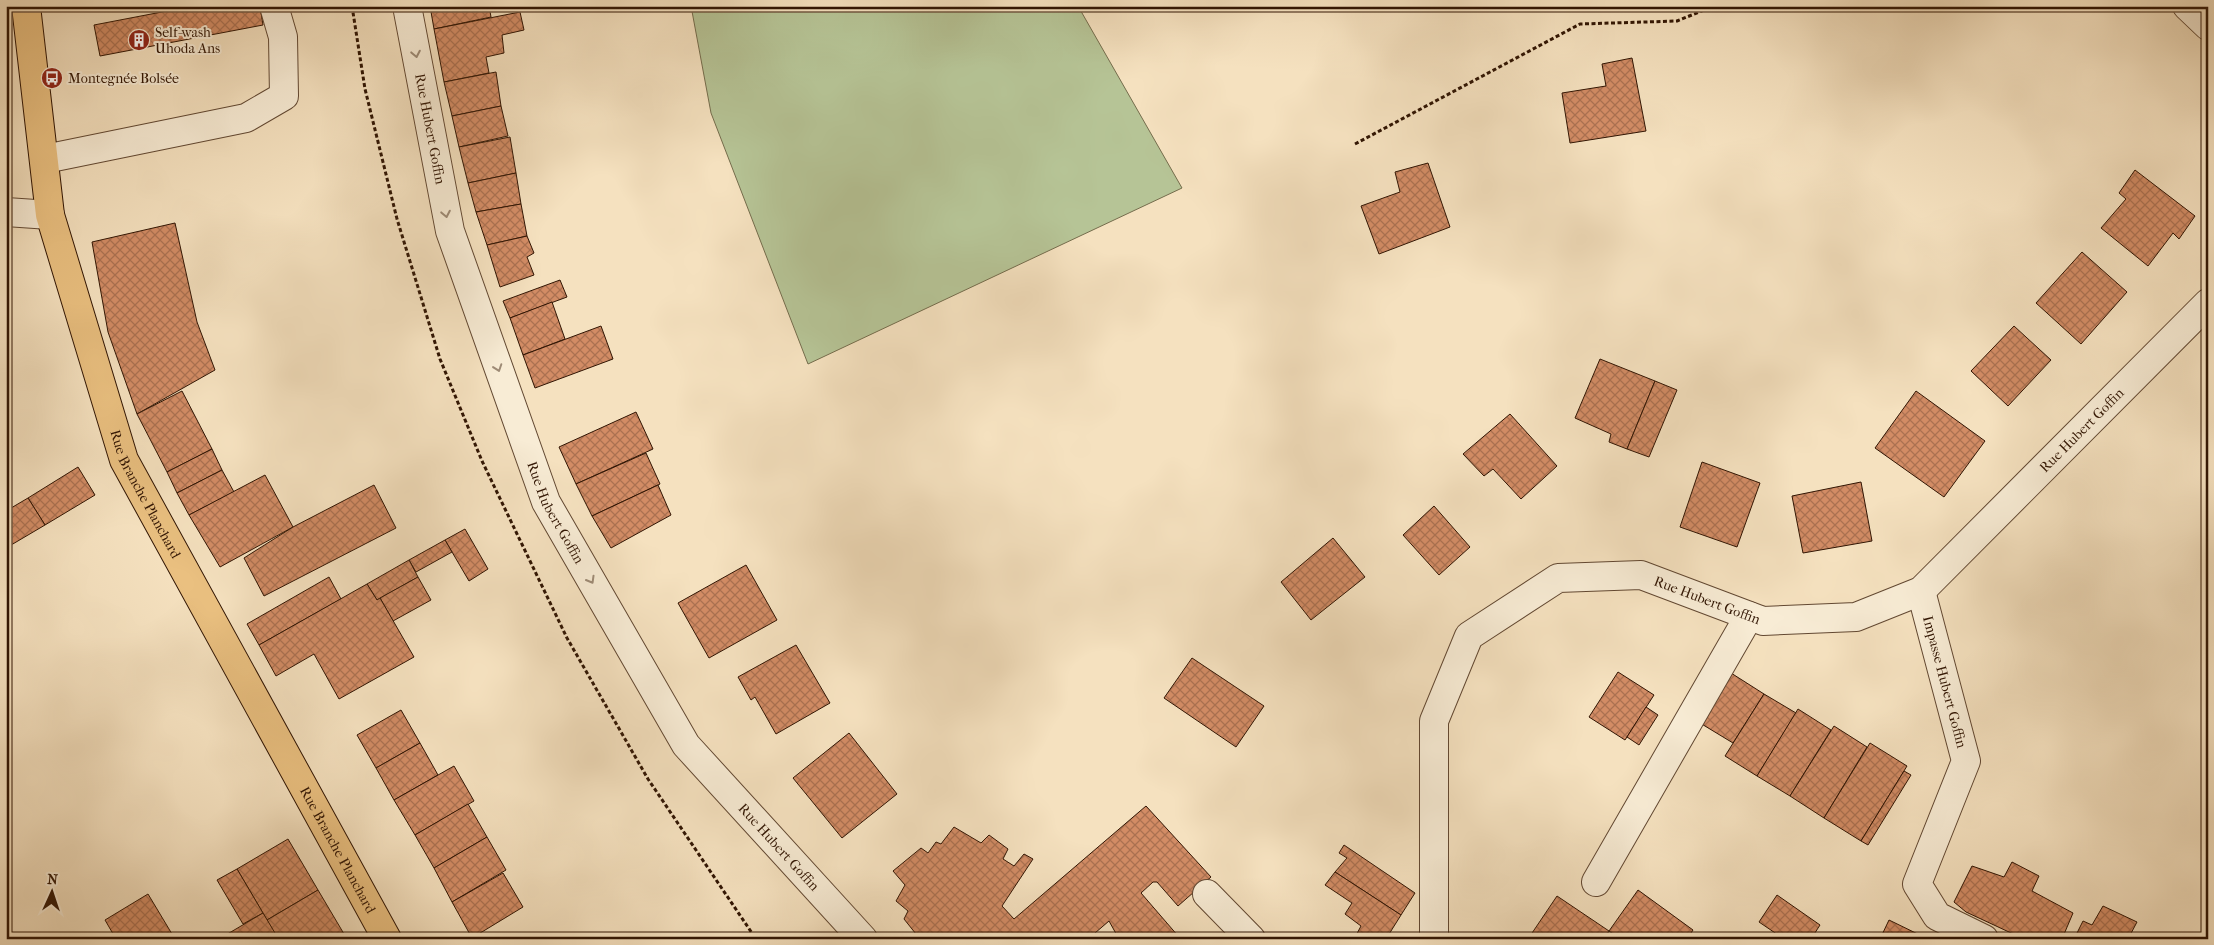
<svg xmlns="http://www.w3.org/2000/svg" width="2214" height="945" viewBox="0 0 2214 945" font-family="'IM FELL French Canon',serif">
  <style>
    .grass { fill: #b6c496; stroke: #746c4c }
    .building { fill: url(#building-cross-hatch); stroke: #311503 }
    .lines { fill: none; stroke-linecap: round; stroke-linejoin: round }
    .minor-casing { stroke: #624832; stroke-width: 30 }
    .major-casing { stroke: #311503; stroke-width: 30 }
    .path { stroke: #311503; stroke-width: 3; stroke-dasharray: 4 2.5; stroke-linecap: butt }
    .minor { stroke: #f8ecd5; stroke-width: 28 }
    .major { stroke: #eac080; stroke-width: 28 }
    .oneway { stroke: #9e8b76 }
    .labels { text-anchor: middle; stroke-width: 4; stroke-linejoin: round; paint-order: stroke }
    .poi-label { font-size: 14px; fill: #311503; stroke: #f8ecd5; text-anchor: start }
    .street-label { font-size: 14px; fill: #311503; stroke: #f8ecd5 }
  </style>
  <defs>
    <pattern id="building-cross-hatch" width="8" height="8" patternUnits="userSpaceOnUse" patternTransform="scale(1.25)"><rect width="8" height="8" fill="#d28c65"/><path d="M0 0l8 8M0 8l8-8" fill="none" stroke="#ab7151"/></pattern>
  </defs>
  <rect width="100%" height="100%" fill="#f5e1bf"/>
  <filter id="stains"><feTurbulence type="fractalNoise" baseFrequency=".004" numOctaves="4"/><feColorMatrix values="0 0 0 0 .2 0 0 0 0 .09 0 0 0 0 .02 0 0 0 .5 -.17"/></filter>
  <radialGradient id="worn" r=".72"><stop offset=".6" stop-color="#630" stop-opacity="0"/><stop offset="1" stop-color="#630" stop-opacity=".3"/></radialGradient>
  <path class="grass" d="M691 6H1078L1182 188 808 364 711 113Z"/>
  <g class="building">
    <path d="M193 6H260L263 25 100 56 94 25Z"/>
    <path d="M430 6H489L491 17 434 29Z"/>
    <path d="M520 12 524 30 502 35 504 53 486 57 489 73 444 82 434 29Z"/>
    <path d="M1632 58 1646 131 1570 143 1562 93 1606 86 1602 64Z"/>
    <path d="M496 72 501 106 452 116 444 82Z"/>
    <path d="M501 106 508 136 459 147 452 116Z"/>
    <path d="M510 137 516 173 468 183 459 147Z"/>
    <path d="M1428 163 1450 227 1379 254 1361 206 1400 192 1395 172Z"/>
    <path d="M2135 170 2195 216 2179 239 2173 233 2148 266 2101 228 2126 199 2119 193Z"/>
    <path d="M516 173 521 204 476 212 468 183Z"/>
    <path d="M521 204 527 236 487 245 476 212Z"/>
    <path d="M175 223 197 322 215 370 137 414 108 332 92 242Z"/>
    <path d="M527 236 534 253 527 257 534 275 500 287 487 245Z"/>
    <path d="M2082 252 2127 292 2081 344 2036 303Z"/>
    <path d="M560 280 567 297 510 318 503 301Z"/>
    <path d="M552 302 565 339 523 355 510 318Z"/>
    <path d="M601 326 613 359 535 388 523 355Z"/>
    <path d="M2014 326 2051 360 2008 406 1971 371Z"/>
    <path d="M1600 359 1655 381 1627 449 1609 442 1611 434 1575 418Z"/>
    <path d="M1655 381 1677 390 1649 457 1627 449Z"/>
    <path d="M182 391 212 449 167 472 137 414Z"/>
    <path d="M1916 391 1985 441 1944 497 1875 448Z"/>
    <path d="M636 412 653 449 576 484 559 447Z"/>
    <path d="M1510 414 1557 466 1521 499 1493 469 1484 476 1463 454Z"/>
    <path d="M212 449 222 470 177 493 167 472Z"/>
    <path d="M646 453 660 484 592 516 576 484Z"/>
    <path d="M1702 462 1760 483 1737 547 1680 527Z"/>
    <path d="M78 467 95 495 45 525 28 498Z"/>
    <path d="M222 470 234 492 189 515 177 493Z"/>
    <path d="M265 475 293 527 220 567 189 515Z"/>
    <path d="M1861 482 1872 541 1803 553 1792 496Z"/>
    <path d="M374 485 396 528 264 596 244 558 293 527Z"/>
    <path d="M658 485 671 515 611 548 592 516Z"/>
    <path d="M28 498 45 525 6 548V511Z"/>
    <path d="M1434 506 1470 547 1439 575 1403 535Z"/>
    <path d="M465 529 488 569 469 581 445 540Z"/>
    <path d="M1333 538 1365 577 1311 620 1281 582Z"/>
    <path d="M445 540 452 552 416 572 409 560Z"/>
    <path d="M409 560 418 577 377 600 367 584Z"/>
    <path d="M746 565 777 620 709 658 678 603Z"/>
    <path d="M329 577 341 599 259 645 247 624Z"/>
    <path d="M418 577 431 600 393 621 380 598Z"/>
    <path d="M367 584 377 600 380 598 414 657 339 699 314 654 276 676 259 645Z"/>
    <path d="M796 645 830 703 776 734 755 697 751 700 738 677Z"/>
    <path d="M1192 658 1264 706 1236 747 1164 698Z"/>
    <path d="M1618 672 1654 695 1625 740 1589 717Z"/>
    <path d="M1731 673 1764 694 1733 743 1700 723Z"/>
    <path d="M1764 694 1796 713 1757 776 1725 756Z"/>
    <path d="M1646 707 1658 715 1639 745 1627 737Z"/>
    <path d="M1798 709 1831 730 1790 796 1757 776Z"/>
    <path d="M401 710 420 743 376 768 357 735Z"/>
    <path d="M1834 726 1867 747 1824 818 1790 796Z"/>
    <path d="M849 733 897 794 842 838 793 778Z"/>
    <path d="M420 743 438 775 394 800 376 768Z"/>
    <path d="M1870 743 1907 766 1861 841 1824 818Z"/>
    <path d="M454 766 474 801 415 835 394 800Z"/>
    <path d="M1904 771 1911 775 1868 845 1861 841Z"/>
    <path d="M468 804 487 837 434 868 415 835Z"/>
    <path d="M1146 806 1211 877 1178 906 1157 882H1153L1141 893 1179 937 1177 939H1119L1109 921 1088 939 948 937 920 939 904 919 908 911 896 901 905 885 893 871 921 848 928 853 936 842 941 844 954 827 981 843 989 835 1008 849 1003 859 1014 866 1024 854 1033 859 1002 906 1014 919Z"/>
    <path d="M487 837 506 870 452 902 434 868Z"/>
    <path d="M288 839 318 890 267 920 237 869Z"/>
    <path d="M1344 845 1415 893 1401 915 1335 872 1347 858 1339 853Z"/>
    <path d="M2012 862 2039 876 2032 891 2073 913 2062 939H2024L1966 912 1954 902 1972 866 2004 877Z"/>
    <path d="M237 869 263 913 243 924 217 880Z"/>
    <path d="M1335 872 1401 915 1386 939H1354L1361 926 1345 914 1352 903 1325 885Z"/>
    <path d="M503 873 523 907 472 938 452 902Z"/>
    <path d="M318 890 347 939H278L267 920Z"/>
    <path d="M1638 890 1693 930 1691 933 1699 939H1620L1609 931Z"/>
    <path d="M148 894 175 939H116L105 920Z"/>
    <path d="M1777 895 1820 925 1811 939H1784L1759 922Z"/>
    <path d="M1557 896 1609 931 1604 939H1528Z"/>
    <path d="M2103 906 2137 922 2128 939H2074L2083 921 2092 925Z"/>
    <path d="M263 913 275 933 266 939H219Z"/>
    <path d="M1889 920 1928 939H1880Z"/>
  </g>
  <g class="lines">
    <g class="minor-casing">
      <g id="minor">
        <path id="s1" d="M407 6 450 231 546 502 686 745 863 939"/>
        <path d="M2187 6 2208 26"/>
        <path d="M45 159 246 118 284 96 283 37 274 6"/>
        <path d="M6 212 50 215"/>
        <path id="s2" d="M1921 591 1966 761 1917 884 1937 916 1984 939"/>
        <path d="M1596 882 1749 616"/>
        <path d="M1207 894 1251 939"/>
        <path id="s3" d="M1434 939V721L1469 636 1558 578 1641 575 1763 621 1856 617 1921 591 2208 303"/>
      </g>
    </g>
    <g class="major-casing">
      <g id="major">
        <path id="s4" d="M26 6 50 215 124 460 387 939"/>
      </g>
    </g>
    <g class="path">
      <path d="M352 6 365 89 397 219 440 359 482 461 567 638 648 779 756 939"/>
      <path d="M1355 144 1580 24 1677 21 1714 6"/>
    </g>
    <use href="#minor" class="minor"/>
    <use href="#major" class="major"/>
  </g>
  <defs><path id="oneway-chevron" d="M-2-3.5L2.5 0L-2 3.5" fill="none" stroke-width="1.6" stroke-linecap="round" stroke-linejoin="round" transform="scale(1.25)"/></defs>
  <g class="oneway">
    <use href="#oneway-chevron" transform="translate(416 54) rotate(79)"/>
    <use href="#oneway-chevron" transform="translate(446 214) rotate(79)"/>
    <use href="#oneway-chevron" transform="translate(498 368) rotate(71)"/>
    <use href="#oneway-chevron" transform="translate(591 580) rotate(60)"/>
  </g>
  <defs>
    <g id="building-disc" transform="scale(1.125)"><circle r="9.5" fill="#8f2418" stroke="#f8ecd5"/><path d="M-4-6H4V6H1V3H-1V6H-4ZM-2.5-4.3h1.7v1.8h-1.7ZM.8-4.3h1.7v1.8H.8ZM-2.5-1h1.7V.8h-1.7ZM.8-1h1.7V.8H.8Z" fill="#fff"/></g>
    <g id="bus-disc" transform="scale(1.125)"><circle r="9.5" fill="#8f2418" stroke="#f8ecd5"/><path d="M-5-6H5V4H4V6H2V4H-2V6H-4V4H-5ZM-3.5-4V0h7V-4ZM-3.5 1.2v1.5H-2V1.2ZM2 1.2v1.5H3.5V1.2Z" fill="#fff"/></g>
  </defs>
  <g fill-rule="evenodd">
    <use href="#building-disc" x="139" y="40"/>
    <use href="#bus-disc" x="52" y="78"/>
  </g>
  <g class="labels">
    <g class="poi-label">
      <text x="155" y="37">Self-wash<tspan x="155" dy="16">Uhoda Ans</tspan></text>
      <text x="68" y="83">Montegnée Bolsée</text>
    </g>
    <g class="street-label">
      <text dy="5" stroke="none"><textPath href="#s1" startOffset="125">Rue Hubert Goffin</textPath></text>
      <text dy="5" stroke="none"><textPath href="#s3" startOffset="1020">Rue Hubert Goffin</textPath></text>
      <text dy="5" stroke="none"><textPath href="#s4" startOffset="506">Rue Branche Planchard</textPath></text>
      <text dy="5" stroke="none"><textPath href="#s1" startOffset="530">Rue Hubert Goffin</textPath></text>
      <text dy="5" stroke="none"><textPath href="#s3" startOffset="570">Rue Hubert Goffin</textPath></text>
      <text dy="5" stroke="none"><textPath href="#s2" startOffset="94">Impasse Hubert Goffin</textPath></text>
      <text dy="5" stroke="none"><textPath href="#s1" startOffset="935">Rue Hubert Goffin</textPath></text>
      <text dy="5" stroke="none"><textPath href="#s4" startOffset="911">Rue Branche Planchard</textPath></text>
    </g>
  </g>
  <rect width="2214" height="945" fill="none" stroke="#f5e1bf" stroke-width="25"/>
  <rect x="8" y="8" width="2199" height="930" fill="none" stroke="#311503" stroke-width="2.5"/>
  <rect x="12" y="12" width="2189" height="920" fill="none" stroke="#311503"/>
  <g transform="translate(52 892) rotate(3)" stroke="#f8ecd5" stroke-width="4" paint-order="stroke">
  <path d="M0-4L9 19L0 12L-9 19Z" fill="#311503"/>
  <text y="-8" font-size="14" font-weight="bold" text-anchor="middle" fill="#311503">N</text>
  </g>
  <rect width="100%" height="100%" filter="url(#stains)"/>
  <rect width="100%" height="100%" fill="url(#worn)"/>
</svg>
